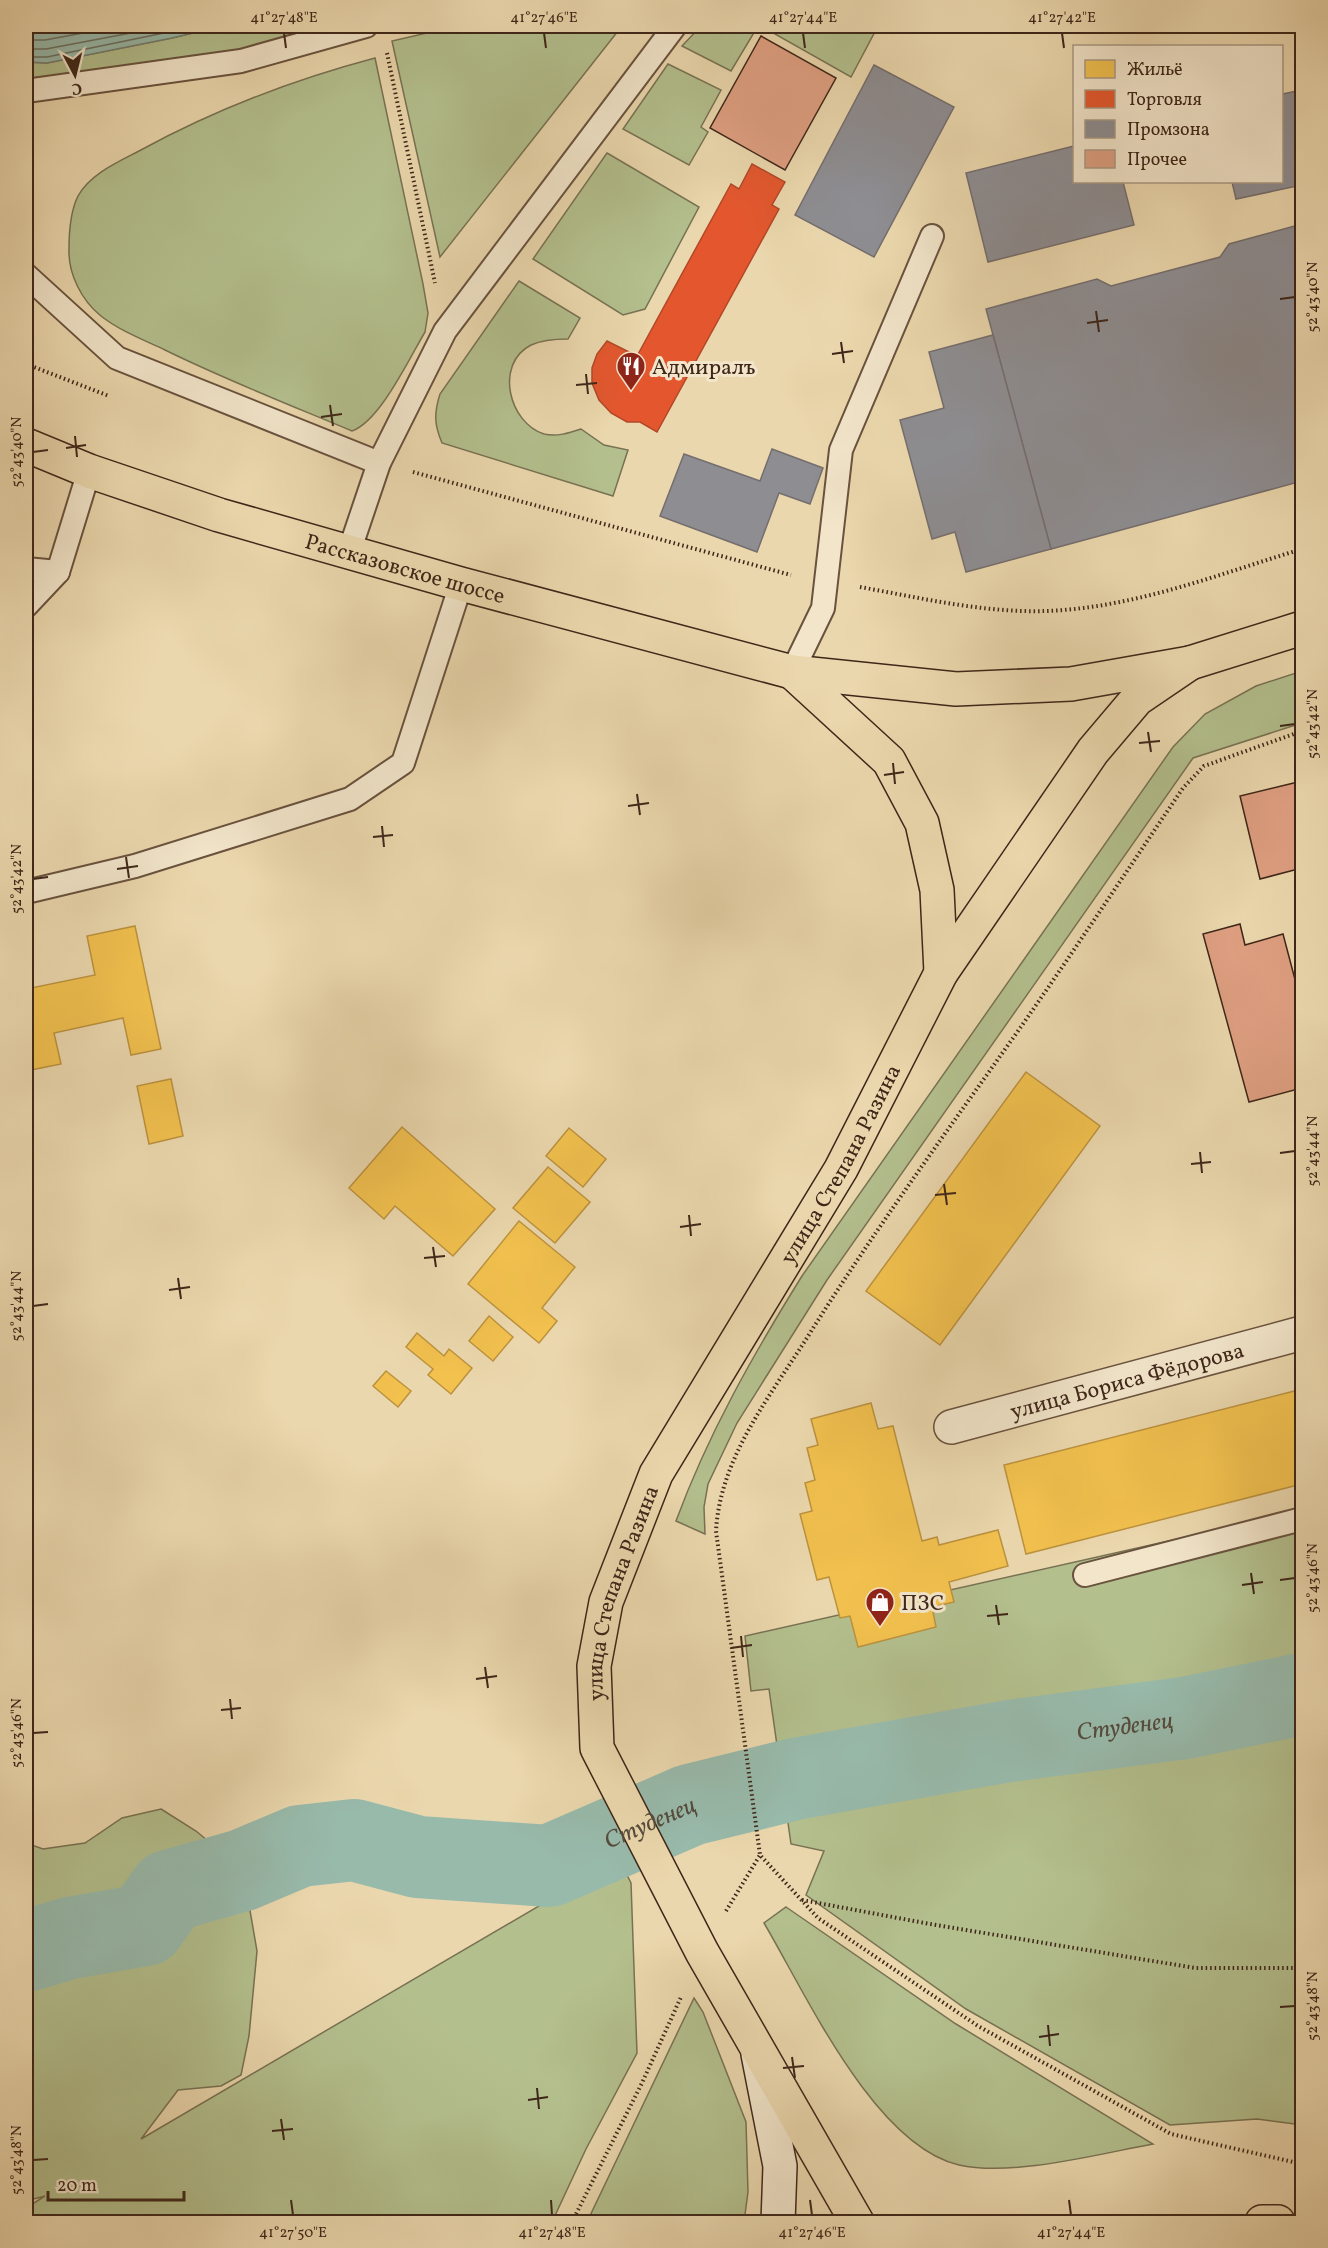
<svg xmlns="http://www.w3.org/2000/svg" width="1328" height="2248" viewBox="0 0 1328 2248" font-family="Vollkorn,serif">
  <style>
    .green { fill: #b3bf8d; stroke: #787253; stroke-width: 1.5 }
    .water { fill: #98baab; stroke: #747f71; stroke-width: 1.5 }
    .homes { fill: #f2c14e; stroke: #bc923e; stroke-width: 1.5 }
    .shops { fill: #e4572e; stroke: #b24828; stroke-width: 1.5 }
    .industry { fill: #8d8d92; stroke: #756e6e; stroke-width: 1.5 }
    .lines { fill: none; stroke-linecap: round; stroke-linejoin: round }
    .shore { stroke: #6b7062; stroke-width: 1.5 }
    .river { stroke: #98baab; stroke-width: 82 }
    .building { fill: #de9f81; stroke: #3e2619; stroke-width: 1.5 }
    .lane-casing { stroke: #69523e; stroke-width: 26 }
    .street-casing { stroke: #69523e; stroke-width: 36 }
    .secondary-casing { stroke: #3e2619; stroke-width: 36 }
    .primary-casing { stroke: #3e2619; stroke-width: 36 }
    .path { stroke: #3e2619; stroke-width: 4; stroke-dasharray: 1.5 3; stroke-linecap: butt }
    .lane { stroke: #f2e5ca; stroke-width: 22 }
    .street { stroke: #f2e5ca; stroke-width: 33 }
    .secondary { stroke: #f2e5ca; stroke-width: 33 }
    .primary { stroke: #ebd7ad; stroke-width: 33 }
    .ticks { fill: none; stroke: #3e2619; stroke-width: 2 }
    .labels { text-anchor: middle; stroke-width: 6; stroke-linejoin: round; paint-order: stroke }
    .poi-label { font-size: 22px; fill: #3e2619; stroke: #f2e5ca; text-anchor: start }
    .street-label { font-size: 22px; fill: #3e2619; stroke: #f2e5ca }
    .water-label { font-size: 24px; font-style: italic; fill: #544b3e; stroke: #f2e5ca }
    .neatline { fill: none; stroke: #3e2619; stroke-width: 2 }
    .ticks-label { font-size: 15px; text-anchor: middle; fill: #3e2619 }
  </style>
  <rect width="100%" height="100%" fill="#ebd7ad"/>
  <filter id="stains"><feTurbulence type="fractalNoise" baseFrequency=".00333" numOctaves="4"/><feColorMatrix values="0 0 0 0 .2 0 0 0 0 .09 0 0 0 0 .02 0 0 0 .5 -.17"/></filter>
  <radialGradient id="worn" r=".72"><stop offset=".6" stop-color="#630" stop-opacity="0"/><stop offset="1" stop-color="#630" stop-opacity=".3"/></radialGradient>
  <g class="green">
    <path d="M222 26H348L268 45 26 82V62L47 63 172 38Z"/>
    <path d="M457 26H622L440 257 392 41Z"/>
    <path d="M701 26H758L731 71 682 46Z"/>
    <path d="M761 26H878L851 77Z"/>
    <path d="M375 58 423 284 428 313 425 332C409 359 380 421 352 431 290 405 226 380 165 350 144 340 120 331 101 316 82 301 68 274 69 249 69 232 70 212 78 196 90 174 118 162 139 151 214 110 292 80 375 58Z"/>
    <path d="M668 64 721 90 701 127 708 132 689 165 623 129Z"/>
    <path d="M607 153 699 207 645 309 623 315 533 259Z"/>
    <path d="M519 281 580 318 568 339C556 339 542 340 531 345 494 364 509 423 544 434 557 437 569 433 581 429L604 445 628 450 613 496 442 443C434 424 434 413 440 394Z"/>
    <path d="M1302 671V723L1193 758 827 1280 737 1423 708 1484 704 1507 705 1534 676 1521C708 1434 753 1355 802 1276L1173 747 1205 714 1256 686Z"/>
    <path d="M1302 1511V2125L1257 2119 1170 2125 966 2009 806 1895 824 1851 791 1844 769 1689 751 1691 745 1636Z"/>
    <path d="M161 1809 196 1831 243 1870 257 1951 249 2036 241 2075 221 2086 178 2090 141 2139 619 1859 631 1883 637 2053 586 2149 552 2222H26V2208L45 2196 26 2201V1843L43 1849 85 1843 122 1818Z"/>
    <path d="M786 1907 956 2024 1153 2144C1098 2154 1013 2177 959 2165 874 2145 806 1994 764 1923Z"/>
    <path d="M694 1998 703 2012 746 2122 748 2192 744 2222H587Z"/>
  </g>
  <path class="water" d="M26 26H222L172 38 47 63 26 62Z"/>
  <g class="homes">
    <path d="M135 926 161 1049 131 1055 123 1018 54 1033 61 1064 26 1071V989L95 975 87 936Z"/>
    <path d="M1026 1072 1100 1126 940 1345 866 1291Z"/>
    <path d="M171 1079 183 1136 149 1144 137 1086Z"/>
    <path d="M402 1127 495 1209 453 1256 395 1206 384 1219 349 1188Z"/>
    <path d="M569 1128 606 1159 583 1187 546 1156Z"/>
    <path d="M548 1167 590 1202 555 1243 513 1208Z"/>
    <path d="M519 1221 575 1267 542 1308 557 1321 539 1343 468 1284Z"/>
    <path d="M489 1316 513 1337 493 1361 469 1341Z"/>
    <path d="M417 1333 444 1356 449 1349 472 1368 451 1394 428 1375 433 1369 406 1347Z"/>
    <path d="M386 1371 411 1391 398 1407 373 1386Z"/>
    <path d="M1302 1389V1484L1026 1554 1004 1465Z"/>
    <path d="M871 1403 878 1429 893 1426 922 1541 937 1537 939 1545 998 1530 1008 1566 949 1582 954 1602 932 1607 936 1627 858 1647 850 1616 840 1618 829 1577 817 1580 800 1514 812 1511 805 1483 815 1480 807 1448 818 1445 811 1419Z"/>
  </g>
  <path class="shops" d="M752 164 785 182 772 205 779 209 657 432 640 422H627L611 413 599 400 592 383V368L597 354 607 341 637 356 731 184 739 189Z"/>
  <g class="industry">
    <path d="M874 65 954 107 874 257 795 215Z"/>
    <path d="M1302 90V185L1236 199 1232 182H1282V94Z"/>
    <path d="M1074 146V182H1123L1134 225 988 262 966 173Z"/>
    <path d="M1302 224V481L1051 549 986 309 1097 279 1111 286 1220 257 1229 244Z"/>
    <path d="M993 335 1051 549 966 572 955 532 932 539 900 420 944 408 929 352Z"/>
    <path d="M772 449 823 468 810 504 779 493 757 552 660 516 684 454 760 481Z"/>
  </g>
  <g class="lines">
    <g class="shore">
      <path d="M26 40H45L121 26"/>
      <path d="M26 49H46L168 26"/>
      <path d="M26 57H47L198 26"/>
    </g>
    <path class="river" id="s1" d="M26 1951 70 1938 145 1925 169 1891 243 1870 300 1846 354 1840 418 1857 549 1866 690 1805 795 1779 1009 1741 1185 1718 1302 1694"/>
  </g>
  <g class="building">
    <path d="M761 36 836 78 785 170 710 128Z"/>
    <path d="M1302 781V868L1260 879 1240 796Z"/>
    <path d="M1240 924 1245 945 1283 934 1302 1006V1088L1249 1102 1203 934Z"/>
  </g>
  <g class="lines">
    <g class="lane-casing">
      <g id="lane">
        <path d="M26 91 241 61 366 26"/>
        <path d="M26 275 117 358 379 463"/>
        <path d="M349 552 379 463 445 331 675 26"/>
        <path d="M26 569 58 572 89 471"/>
        <path d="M26 606 58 572"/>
        <path d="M792 672 823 608 841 450 932 236"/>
        <path d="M26 892 135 866 350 799 403 763 461 584"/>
        <path d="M1085 1575 1302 1519"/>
      </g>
    </g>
    <g class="street-casing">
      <g id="street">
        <path id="s2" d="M951 1427 1302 1333"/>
      </g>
    </g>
    <g class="secondary-casing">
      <path id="secondary" d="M758 2054 780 2166 778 2222"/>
    </g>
    <g class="primary-casing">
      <g id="primary">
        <path id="s3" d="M26 445 89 471 219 515 461 584 792 672 956 689 1071 684 1190 663 1302 628"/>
        <path d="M792 672 889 761 922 823 937 890 941 973"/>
        <path id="s4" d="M857 2222 702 1952 597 1748 594 1666 606 1602 656 1474 841 1169 941 973 1093 751 1137 699 1190 663"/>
        <path d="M1262 2222H1278"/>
      </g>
    </g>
    <g class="path">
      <path d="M387 53 435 283"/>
      <path d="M26 364 109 396"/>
      <path d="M413 472 791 575"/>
      <path d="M860 587C921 598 984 613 1046 611 1134 608 1219 574 1302 549"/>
      <path d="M1302 731 1204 766 1183 788C1128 869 1074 951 1018 1031 945 1134 871 1235 805 1341 767 1400 720 1460 716 1531L760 1855 818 1918 978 2026 1171 2134 1302 2164"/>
      <path d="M802 1900 930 1924 1195 1968H1302"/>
      <path d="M726 1911 760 1855"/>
      <path d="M572 2222 642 2083 681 1997"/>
    </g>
    <use href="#lane" class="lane"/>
    <use href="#street" class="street"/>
    <use href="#secondary" class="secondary"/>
    <use href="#primary" class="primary"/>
  </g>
  <path class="ticks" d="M284 33 286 48M544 33 546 48M803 33 805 48M1062 33 1064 48M1280 299 1295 297M1096 311 1099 332M1087 323 1108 320M841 342 844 363M832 354 853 351M586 374 588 394M576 385 597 383M330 405 333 426M321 417 342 414M75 436 77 457M66 448 86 445M33 452 48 450M1280 726 1295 724M1148 732 1151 752M1139 743 1160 741M893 763 895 784M884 775 904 772M637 794 640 815M628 806 649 803M382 826 384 847M373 837 393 835M126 857 129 878M117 869 138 866M33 879 48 877M1200 1152 1202 1173M1280 1153 1295 1151M1191 1164 1211 1162M944 1184 947 1205M935 1195 956 1193M689 1215 691 1236M680 1227 701 1224M433 1247 436 1267M424 1258 445 1256M178 1278 181 1299M169 1290 190 1287M33 1306 48 1304M1251 1573 1254 1594M1280 1580 1295 1578M1242 1585 1263 1582M996 1605 999 1625M987 1616 1008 1614M741 1636 743 1657M731 1648 752 1645M485 1667 488 1688M476 1679 497 1676M230 1699 232 1719M221 1710 241 1708M33 1733 48 1732M1280 2007 1295 2006M1048 2025 1050 2046M1039 2037 1059 2034M792 2057 795 2078M783 2068 804 2066M537 2088 539 2109M528 2100 548 2097M281 2119 284 2140M272 2131 293 2129M33 2160 48 2159M291 2200 293 2215M551 2200 552 2215M810 2200 812 2215M1069 2200 1071 2215"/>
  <defs>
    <g id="restaurant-pin" transform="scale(1.5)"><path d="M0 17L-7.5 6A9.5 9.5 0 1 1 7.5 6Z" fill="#8f2418" stroke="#f2e5ca"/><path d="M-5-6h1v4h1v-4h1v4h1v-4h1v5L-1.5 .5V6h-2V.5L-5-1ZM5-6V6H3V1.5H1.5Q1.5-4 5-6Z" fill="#fff"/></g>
    <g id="shop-pin" transform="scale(1.5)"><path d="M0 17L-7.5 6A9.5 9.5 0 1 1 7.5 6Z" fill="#8f2418" stroke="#f2e5ca"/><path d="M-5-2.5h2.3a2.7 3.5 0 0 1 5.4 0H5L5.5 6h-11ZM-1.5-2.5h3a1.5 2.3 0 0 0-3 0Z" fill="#fff"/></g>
  </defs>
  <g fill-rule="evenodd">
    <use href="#restaurant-pin" x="631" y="366"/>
    <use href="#shop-pin" x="880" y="1602"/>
  </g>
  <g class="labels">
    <g class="poi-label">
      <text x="652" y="374">Адмиралъ</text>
      <text x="901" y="1610">ПЗС</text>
    </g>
    <g class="street-label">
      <text dy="8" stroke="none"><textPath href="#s3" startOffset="399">Рассказовское шоссе</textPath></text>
      <text dy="8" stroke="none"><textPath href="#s4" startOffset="1186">улица Степана Разина</textPath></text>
      <text dy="8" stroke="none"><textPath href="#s2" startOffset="182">улица Бориса Фёдорова</textPath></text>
      <text dy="8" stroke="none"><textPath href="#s4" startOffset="700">улица Степана Разина</textPath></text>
    </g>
    <g class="water-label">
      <text dy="8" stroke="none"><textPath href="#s1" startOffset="1150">Студенец</textPath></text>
      <text dy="8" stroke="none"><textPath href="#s1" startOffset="664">Студенец</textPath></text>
    </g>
  </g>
  <rect width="1328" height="2248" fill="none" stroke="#ebd7ad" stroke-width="66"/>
  <rect x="1073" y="45" width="210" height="138" fill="#f2e5ca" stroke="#aa9983" stroke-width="1.5"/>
  <rect x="1085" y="60" width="30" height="18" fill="#f2c14e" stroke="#aa9983" stroke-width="1.5"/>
  <text x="1127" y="75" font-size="18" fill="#3e2619">Жильё</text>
  <rect x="1085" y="90" width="30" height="18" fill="#e4572e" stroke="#aa9983" stroke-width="1.5"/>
  <text x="1127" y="105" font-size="18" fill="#3e2619">Торговля</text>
  <rect x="1085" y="120" width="30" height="18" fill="#8d8d92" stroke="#aa9983" stroke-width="1.5"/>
  <text x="1127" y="135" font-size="18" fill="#3e2619">Промзона</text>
  <rect x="1085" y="150" width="30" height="18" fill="#de9f81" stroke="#aa9983" stroke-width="1.5"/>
  <text x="1127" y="165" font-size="18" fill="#3e2619">Прочее</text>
  <g transform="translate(75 75) rotate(173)" stroke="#f2e5ca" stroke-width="4.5" paint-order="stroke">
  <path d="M0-4.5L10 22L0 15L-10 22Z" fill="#3e2619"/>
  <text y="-9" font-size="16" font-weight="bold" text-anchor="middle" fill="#3e2619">С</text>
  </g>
  <path d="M48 2191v9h136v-9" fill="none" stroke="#3e2619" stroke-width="3"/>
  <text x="57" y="2191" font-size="18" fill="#3e2619" stroke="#f2e5ca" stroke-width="4.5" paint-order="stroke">20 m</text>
  <rect x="33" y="33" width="1262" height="2182" class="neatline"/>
  <g class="ticks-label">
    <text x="284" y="22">41°27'48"E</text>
    <text x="544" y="22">41°27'46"E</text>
    <text x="803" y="22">41°27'44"E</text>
    <text x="1062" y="22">41°27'42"E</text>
    <text transform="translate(1312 297) rotate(-90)" y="5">52°43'40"N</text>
    <text transform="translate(16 452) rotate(-90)" y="5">52°43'40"N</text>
    <text transform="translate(1312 724) rotate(-90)" y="5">52°43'42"N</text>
    <text transform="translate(16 879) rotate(-90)" y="5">52°43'42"N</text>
    <text transform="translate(1312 1151) rotate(-90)" y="5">52°43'44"N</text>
    <text transform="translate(16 1306) rotate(-90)" y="5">52°43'44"N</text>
    <text transform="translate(1312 1578) rotate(-90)" y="5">52°43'46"N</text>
    <text transform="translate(16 1733) rotate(-90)" y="5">52°43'46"N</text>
    <text transform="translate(1312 2006) rotate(-90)" y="5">52°43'48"N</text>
    <text transform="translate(16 2160) rotate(-90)" y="5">52°43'48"N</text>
    <text x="293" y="2237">41°27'50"E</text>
    <text x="552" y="2237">41°27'48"E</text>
    <text x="812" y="2237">41°27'46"E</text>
    <text x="1071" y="2237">41°27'44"E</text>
  </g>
  <rect width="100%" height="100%" filter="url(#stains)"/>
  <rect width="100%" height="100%" fill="url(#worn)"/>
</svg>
